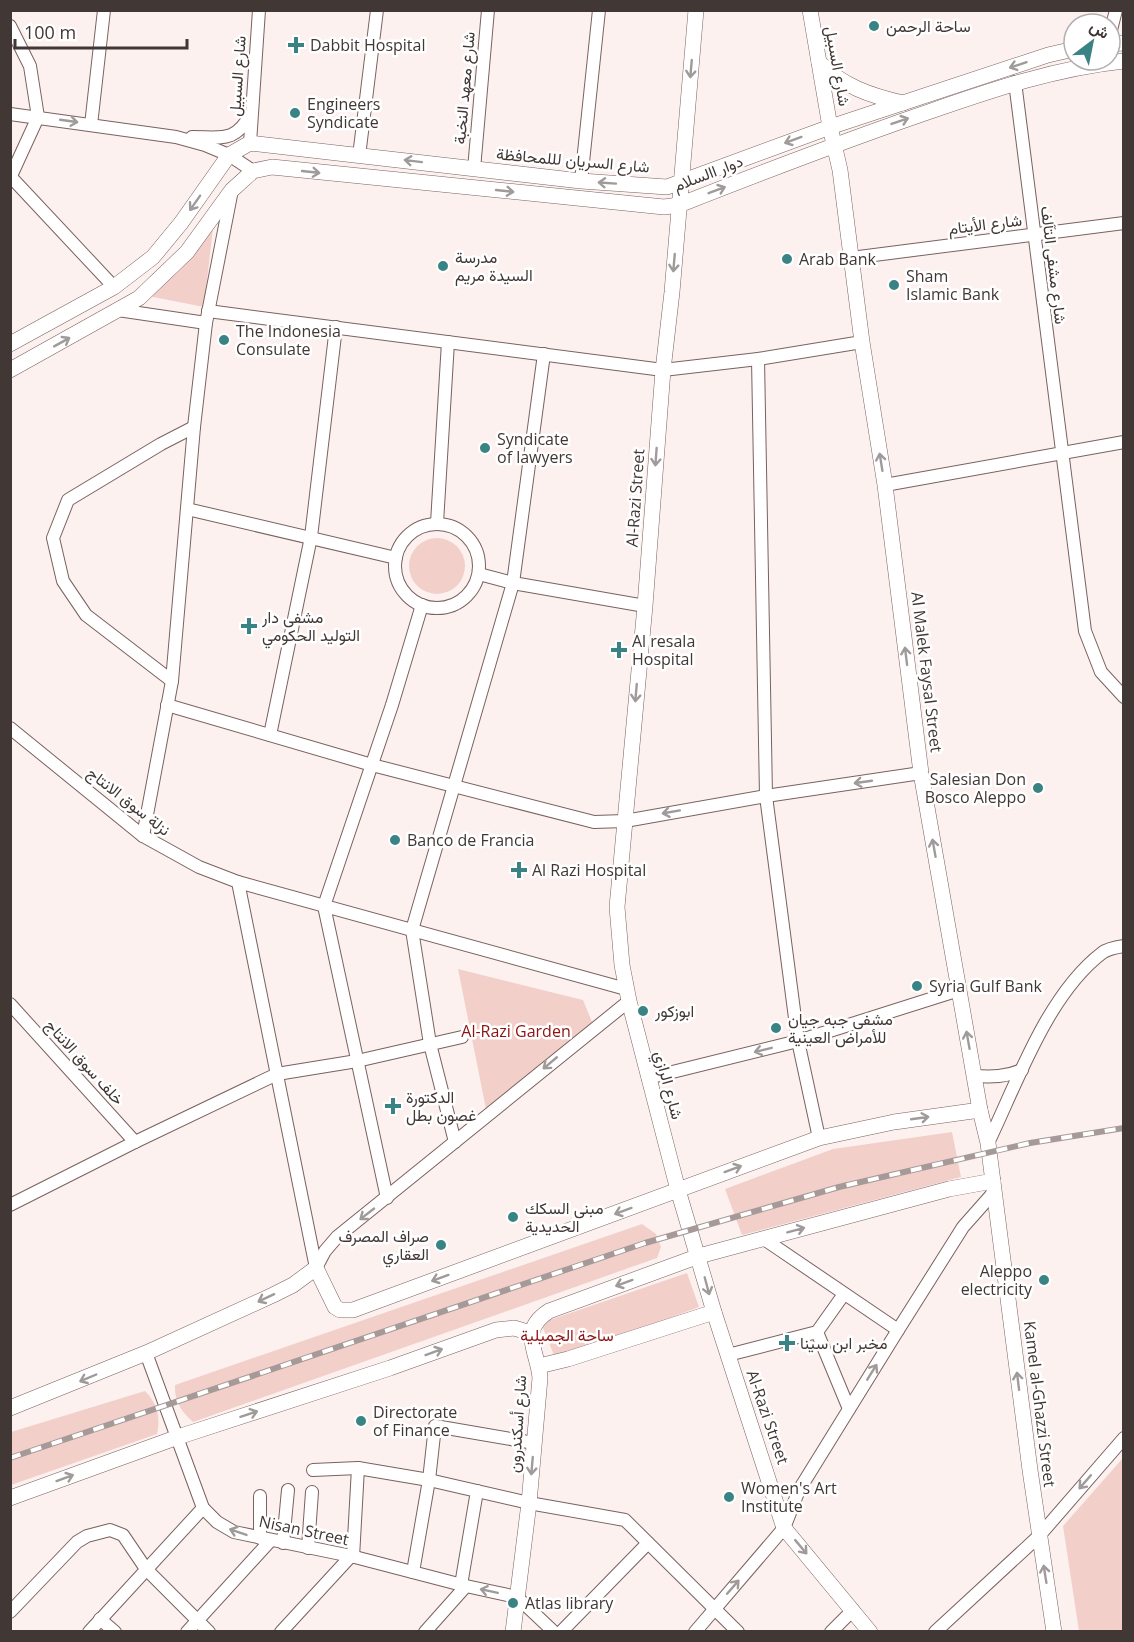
<svg xmlns="http://www.w3.org/2000/svg" width="1134" height="1642" viewBox="0 0 1134 1642" font-family="'Open Sans',Vazirmatn,sans-serif">
  <style>
    .green { fill: #f3cfca }
    .lines { fill: none; stroke-linecap: round; stroke-linejoin: round }
    .minor-casing { stroke: #79625f; stroke-width: 14 }
    .major-casing { stroke: #79625f; stroke-width: 16 }
    .minor { stroke: #fff; stroke-width: 12 }
    .major { stroke: #fff; stroke-width: 15 }
    .rail-casing { stroke: #a59a98; stroke-width: 6 }
    .rail { stroke: #fff; stroke-width: 4; stroke-dasharray: 11; stroke-linecap: butt }
    .oneway { stroke: #a09b9a }
    .poi-dot { fill: #3a8385; stroke: #fff; stroke-width: 2 }
    .labels { text-anchor: middle; stroke-width: 5; stroke-linejoin: round; paint-order: stroke }
    .poi-label { font-size: 16px; fill: #413735; stroke: #fff; text-anchor: start }
    .street-label { font-size: 16px; fill: #413735; stroke: #fff }
    .park-label { font-size: 16px; fill: #8d1313; stroke: #fff }
  </style>
  <rect width="100%" height="100%" fill="#fcf1ef"/>
  <g class="green">
    <path d="M213 227 204 307 148 296 178 272Z"/>
    <circle cx="437" cy="566" r="28"/>
    <path d="M458 969 583 1000 592 1022 488 1119Z"/>
    <path d="M952 1132 961 1177 742 1235 725 1189 833 1149Z"/>
    <path d="M642 1224 656 1234 661 1247 657 1258 193 1422C182 1412 174 1402 175 1385Z"/>
    <path d="M687 1273 699 1307 556 1360 541 1323Z"/>
    <path d="M145 1391C157 1403 161 1417 157 1434L11 1485V1432Z"/>
    <path d="M1123 1458V1631H1079L1063 1526Z"/>
  </g>
  <g class="lines">
    <g class="minor-casing">
      <g id="minor">
        <path d="M10 26 30 66 38 117 10 178"/>
        <path d="M1110 34 1116 10"/>
        <path d="M1015 82 1085 631 1101 672 1124 697"/>
        <path d="M10 114 176 137 205 145 229 155 253 171"/>
        <path d="M91 125 104 10"/>
        <path d="M192 137C222 137 235 143 251 114"/>
        <path d="M250 143 259 10"/>
        <path d="M359 156 377 10"/>
        <path d="M474 169 488 10"/>
        <path d="M11 177 114 287"/>
        <path d="M581 181 599 10"/>
        <path d="M851 258 1124 223"/>
        <path d="M118 310 206 323"/>
        <path d="M208 311 663 370 758 359 862 342"/>
        <path d="M758 359 766 796 798 1041 819 1138"/>
        <path d="M885 485 1124 442"/>
        <path d="M187 509 396 558"/>
        <path d="M437 523 448 342"/>
        <circle cx="437" cy="566" r="42"/>
        <path d="M479 574 513 583 645 606"/>
        <path d="M172 681 86 615 63 581 53 538 68 500 161 444 194 427"/>
        <path d="M167 705 372 765 594 822 625 821 766 796 921 773"/>
        <path d="M10 728 143 836 199 867 238 882 626 989"/>
        <path d="M270 735 311 537 336 327"/>
        <path d="M143 836 172 681 194 427 206 323 232 190"/>
        <path d="M238 882 316 1268"/>
        <path d="M10 1004 135 1142"/>
        <path d="M974 1076C992 1077 1006 1077 1022 1070"/>
        <path d="M648 1078 798 1041 959 990"/>
        <path d="M455 1142 430 1044 412 930 513 583 544 354"/>
        <path d="M988 1143C1017 1083 1047 995 1102 953 1107 949 1117 947 1124 946"/>
        <path d="M387 1198 324 906 392 705 422 605"/>
        <path d="M10 1205 135 1142 277 1074 357 1061 462 1037"/>
        <path d="M764 1239 898 1330"/>
        <path d="M316 1268 325 1251 337 1237 629 1001"/>
        <path d="M817 1332 849 1409"/>
        <path d="M146 1353 203 1508 217 1522 234 1532 351 1556 466 1586 517 1597 554 1632"/>
        <path d="M728 1355 817 1332 844 1294"/>
        <path d="M313 1470 358 1468 429 1480 529 1503 625 1520 738 1632"/>
        <path d="M260 1538V1496"/>
        <path d="M283 1543 288 1490"/>
        <path d="M308 1548 312 1492"/>
        <path d="M353 1557 358 1468"/>
        <path d="M413 1572 429 1480 435 1426 534 1443"/>
        <path d="M461 1585 477 1491"/>
        <path d="M10 1612 77 1542 87 1536 110 1530 123 1535 146 1569 209 1632"/>
        <path d="M100 1619 115 1632"/>
        <path d="M89 1632 203 1508"/>
        <path d="M187 1632 271 1540"/>
        <path d="M281 1632 351 1556"/>
        <path d="M425 1632 466 1586"/>
        <path d="M561 1632 648 1543"/>
        <path d="M695 1632 784 1528 799 1490 898 1330 963 1227 994 1192"/>
        <path d="M831 1632 853 1610"/>
        <path d="M935 1632 1039 1536 1124 1438"/>
      </g>
    </g>
    <g class="major-casing">
      <g id="major">
        <path d="M696 10 672 292 663 370 645 606 617 907 622 965 629 1001 678 1190 714 1312 784 1528 870 1632"/>
        <path d="M810 10 830 127 840 170 862 342 885 485 921 773 980 1110 988 1143 1030 1470 1054 1632"/>
        <path d="M1110 44 1124 43"/>
        <path d="M819 62C842 86 871 96 903 103"/>
        <path d="M10 344 114 287 153 257 181 223 229 155 250 143 581 181 667 187 830 127 1048 55 1074 49"/>
        <path d="M10 370 139 298 187 252 232 190 253 171 272 167 664 207 679 205C763 172 846 140 931 111 994 89 1057 68 1124 61"/>
        <path d="M539 1366 568 1359 714 1312"/>
        <path d="M10 1408 146 1353 273 1295 293 1285 316 1268 335 1307 340 1310H353L819 1138 894 1122 980 1110"/>
        <path d="M10 1498 178 1437 390 1368 496 1330 514 1328 531 1333"/>
        <path d="M513 1632 529 1503 540 1378C538 1351 518 1331 549 1311L699 1256 949 1189 993 1181"/>
      </g>
    </g>
    <use href="#minor" class="minor"/>
    <use href="#major" class="major"/>
    <g class="rail-casing">
      <path id="rail" d="M10 1458 645 1243 839 1187 1030 1143 1124 1128"/>
    </g>
    <use href="#rail" class="rail"/>
  </g>
  <defs><path id="oneway-shaft" d="M-6 0H5M1.5-3L5.5 0L1.5 3" fill="none" stroke-width="1.6" stroke-linecap="round" stroke-linejoin="round" transform="scale(1.5)"/></defs>
  <g class="oneway">
    <use href="#oneway-shaft" transform="translate(1018 65) rotate(162)"/>
    <use href="#oneway-shaft" transform="translate(691 69) rotate(95)"/>
    <use href="#oneway-shaft" transform="translate(69 121) rotate(8)"/>
    <use href="#oneway-shaft" transform="translate(900 121) rotate(-19)"/>
    <use href="#oneway-shaft" transform="translate(793 140) rotate(160)"/>
    <use href="#oneway-shaft" transform="translate(413 161) rotate(-173)"/>
    <use href="#oneway-shaft" transform="translate(311 172) rotate(6)"/>
    <use href="#oneway-shaft" transform="translate(607 183) rotate(-176)"/>
    <use href="#oneway-shaft" transform="translate(717 190) rotate(-21)"/>
    <use href="#oneway-shaft" transform="translate(505 191) rotate(6)"/>
    <use href="#oneway-shaft" transform="translate(195 203) rotate(125)"/>
    <use href="#oneway-shaft" transform="translate(674 263) rotate(95)"/>
    <use href="#oneway-shaft" transform="translate(62 342) rotate(-29)"/>
    <use href="#oneway-shaft" transform="translate(656 457) rotate(94)"/>
    <use href="#oneway-shaft" transform="translate(881 462) rotate(-99)"/>
    <use href="#oneway-shaft" transform="translate(906 656) rotate(-97)"/>
    <use href="#oneway-shaft" transform="translate(636 693) rotate(95)"/>
    <use href="#oneway-shaft" transform="translate(863 782) rotate(172)"/>
    <use href="#oneway-shaft" transform="translate(671 812) rotate(170)"/>
    <use href="#oneway-shaft" transform="translate(934 848) rotate(-100)"/>
    <use href="#oneway-shaft" transform="translate(968 1040) rotate(-100)"/>
    <use href="#oneway-shaft" transform="translate(763 1050) rotate(166)"/>
    <use href="#oneway-shaft" transform="translate(550 1063) rotate(140)"/>
    <use href="#oneway-shaft" transform="translate(920 1118) rotate(-8)"/>
    <use href="#oneway-shaft" transform="translate(733 1169) rotate(-20)"/>
    <use href="#oneway-shaft" transform="translate(623 1211) rotate(160)"/>
    <use href="#oneway-shaft" transform="translate(367 1214) rotate(142)"/>
    <use href="#oneway-shaft" transform="translate(796 1230) rotate(-15)"/>
    <use href="#oneway-shaft" transform="translate(440 1278) rotate(160)"/>
    <use href="#oneway-shaft" transform="translate(624 1283) rotate(160)"/>
    <use href="#oneway-shaft" transform="translate(707 1286) rotate(75)"/>
    <use href="#oneway-shaft" transform="translate(266 1298) rotate(155)"/>
    <use href="#oneway-shaft" transform="translate(434 1352) rotate(-20)"/>
    <use href="#oneway-shaft" transform="translate(872 1372) rotate(-58)"/>
    <use href="#oneway-shaft" transform="translate(88 1378) rotate(157)"/>
    <use href="#oneway-shaft" transform="translate(1018 1381) rotate(-97)"/>
    <use href="#oneway-shaft" transform="translate(249 1414) rotate(-18)"/>
    <use href="#oneway-shaft" transform="translate(532 1466) rotate(95)"/>
    <use href="#oneway-shaft" transform="translate(65 1478) rotate(-20)"/>
    <use href="#oneway-shaft" transform="translate(1085 1482) rotate(131)"/>
    <use href="#oneway-shaft" transform="translate(238 1532) rotate(-161)"/>
    <use href="#oneway-shaft" transform="translate(801 1547) rotate(50)"/>
    <use href="#oneway-shaft" transform="translate(1045 1574) rotate(-99)"/>
    <use href="#oneway-shaft" transform="translate(733 1587) rotate(-49)"/>
    <use href="#oneway-shaft" transform="translate(489 1591) rotate(-168)"/>
  </g>
  <g class="poi-dot">
    <circle cx="874" cy="26" r="6"/>
    <path d="M293 36h6v6h6v6h-6v6h-6v-6h-6v-6h6z"/>
    <circle cx="295" cy="113" r="6"/>
    <circle cx="787" cy="259" r="6"/>
    <circle cx="443" cy="266" r="6"/>
    <circle cx="894" cy="285" r="6"/>
    <circle cx="224" cy="340" r="6"/>
    <circle cx="485" cy="448" r="6"/>
    <path d="M246 617h6v6h6v6h-6v6h-6v-6h-6v-6h6z"/>
    <path d="M616 641h6v6h6v6h-6v6h-6v-6h-6v-6h6z"/>
    <circle cx="1038" cy="788" r="6"/>
    <circle cx="395" cy="840" r="6"/>
    <path d="M516 861h6v6h6v6h-6v6h-6v-6h-6v-6h6z"/>
    <circle cx="917" cy="986" r="6"/>
    <circle cx="643" cy="1011" r="6"/>
    <circle cx="776" cy="1028" r="6"/>
    <path d="M390 1097h6v6h6v6h-6v6h-6v-6h-6v-6h6z"/>
    <circle cx="513" cy="1217" r="6"/>
    <circle cx="441" cy="1245" r="6"/>
    <circle cx="1044" cy="1280" r="6"/>
    <path d="M784 1334h6v6h6v6h-6v6h-6v-6h-6v-6h6z"/>
    <circle cx="361" cy="1421" r="6"/>
    <circle cx="729" cy="1497" r="6"/>
    <circle cx="513" cy="1603" r="6"/>
  </g>
  <g class="labels">
    <g class="poi-label">
      <text x="886" y="32">ساحة الرحمن</text>
      <text x="310" y="51">Dabbit Hospital</text>
      <text x="307" y="110">Engineers<tspan x="307" dy="18">Syndicate</tspan></text>
      <text x="455" y="263">مدرسة<tspan x="455" dy="18">السيدة مريم</tspan></text>
      <text x="799" y="265">Arab Bank</text>
      <text x="906" y="282">Sham<tspan x="906" dy="18">Islamic Bank</tspan></text>
      <text x="236" y="337">The Indonesia<tspan x="236" dy="18">Consulate</tspan></text>
      <text x="497" y="445">Syndicate<tspan x="497" dy="18">of lawyers</tspan></text>
      <text x="262" y="623">مشفى دار<tspan x="262" dy="18">التوليد الحكومي</tspan></text>
      <text x="632" y="647">Al resala<tspan x="632" dy="18">Hospital</tspan></text>
      <text x="1026" y="785" text-anchor="end">Salesian Don<tspan x="1026" dy="18">Bosco Aleppo</tspan></text>
      <text x="407" y="846">Banco de Francia</text>
      <text x="532" y="876">Al Razi Hospital</text>
      <text x="929" y="992">Syria Gulf Bank</text>
      <text x="655" y="1017">ابوزكور</text>
      <text x="788" y="1025">مشفى جبه جيان<tspan x="788" dy="18">للأمراض العينية</tspan></text>
      <text x="406" y="1103">الدكتورة<tspan x="406" dy="18">غصون بطل</tspan></text>
      <text x="525" y="1214">مبنى السكك<tspan x="525" dy="18">الحديدية</tspan></text>
      <text x="429" y="1242" text-anchor="end">صراف المصرف<tspan x="429" dy="18">العقاري</tspan></text>
      <text x="1032" y="1277" text-anchor="end">Aleppo<tspan x="1032" dy="18">electricity</tspan></text>
      <text x="800" y="1349">مخبر ابن سينا</text>
      <text x="373" y="1418">Directorate<tspan x="373" dy="18">of Finance</tspan></text>
      <text x="741" y="1494">Women's Art<tspan x="741" dy="18">Institute</tspan></text>
      <text x="525" y="1609">Atlas library</text>
    </g>
    <g class="street-label">
      <text transform="translate(838 66) rotate(80)" y="6">شارع السبيل</text>
      <text transform="translate(237 76) rotate(-86)" y="6">شارع السبيل</text>
      <text transform="translate(464 88) rotate(-85)" y="6">شارع معهد النخبة</text>
      <text transform="translate(573 160) rotate(5)" y="6">شارع السريان لللمحافظة</text>
      <text transform="translate(708 173) rotate(-21)" y="6">دوار االسلام</text>
      <text transform="translate(985 224) rotate(-7)" y="6">شارع الأيتام</text>
      <text transform="translate(1054 265) rotate(83)" y="6">شارع مشفى التآلف</text>
      <text transform="translate(635 498) rotate(-86)" y="6">Al-Razi Street</text>
      <text transform="translate(927 672) rotate(83)" y="6">Al Malek Faysal Street</text>
      <text transform="translate(129 801) rotate(38)" y="6">نزلة سوق الانتاج</text>
      <text transform="translate(85 1062) rotate(48)" y="6">خلف سوق الانتاج</text>
      <text transform="translate(669 1085) rotate(75)" y="6">شارع الرازي</text>
      <text transform="translate(1040 1404) rotate(83)" y="6">Kamel al-Ghazzi Street</text>
      <text transform="translate(768 1417) rotate(71)" y="6">Al-Razi Street</text>
      <text transform="translate(517 1424) rotate(-86)" y="6">شارع أسكندرون</text>
      <text transform="translate(304 1530) rotate(12)" y="6">Nisan Street</text>
    </g>
    <g class="park-label">
      <text x="516" y="1037">Al-Razi Garden</text>
      <text x="567" y="1341">ساحة الجميلية</text>
    </g>
  </g>
  <rect width="1134" height="1642" fill="none" stroke="#413735" stroke-width="24"/>
  <g transform="translate(1092 42) rotate(32)"><circle r="28" fill="#ffffff" stroke="#b3afae" stroke-width="1.5"/>
  <path d="M0-4.5L10 22L0 15L-10 22Z" fill="#3a8385"/>
  <text y="-9" font-size="16" font-weight="bold" text-anchor="middle" fill="#413735">ش</text>
  </g>
  <path d="M15 39v9h172v-9" fill="none" stroke="#413735" stroke-width="3"/>
  <text x="24" y="39" font-size="18" fill="#413735" stroke="#ffffff" stroke-width="4.5" paint-order="stroke">100 m</text>
</svg>
